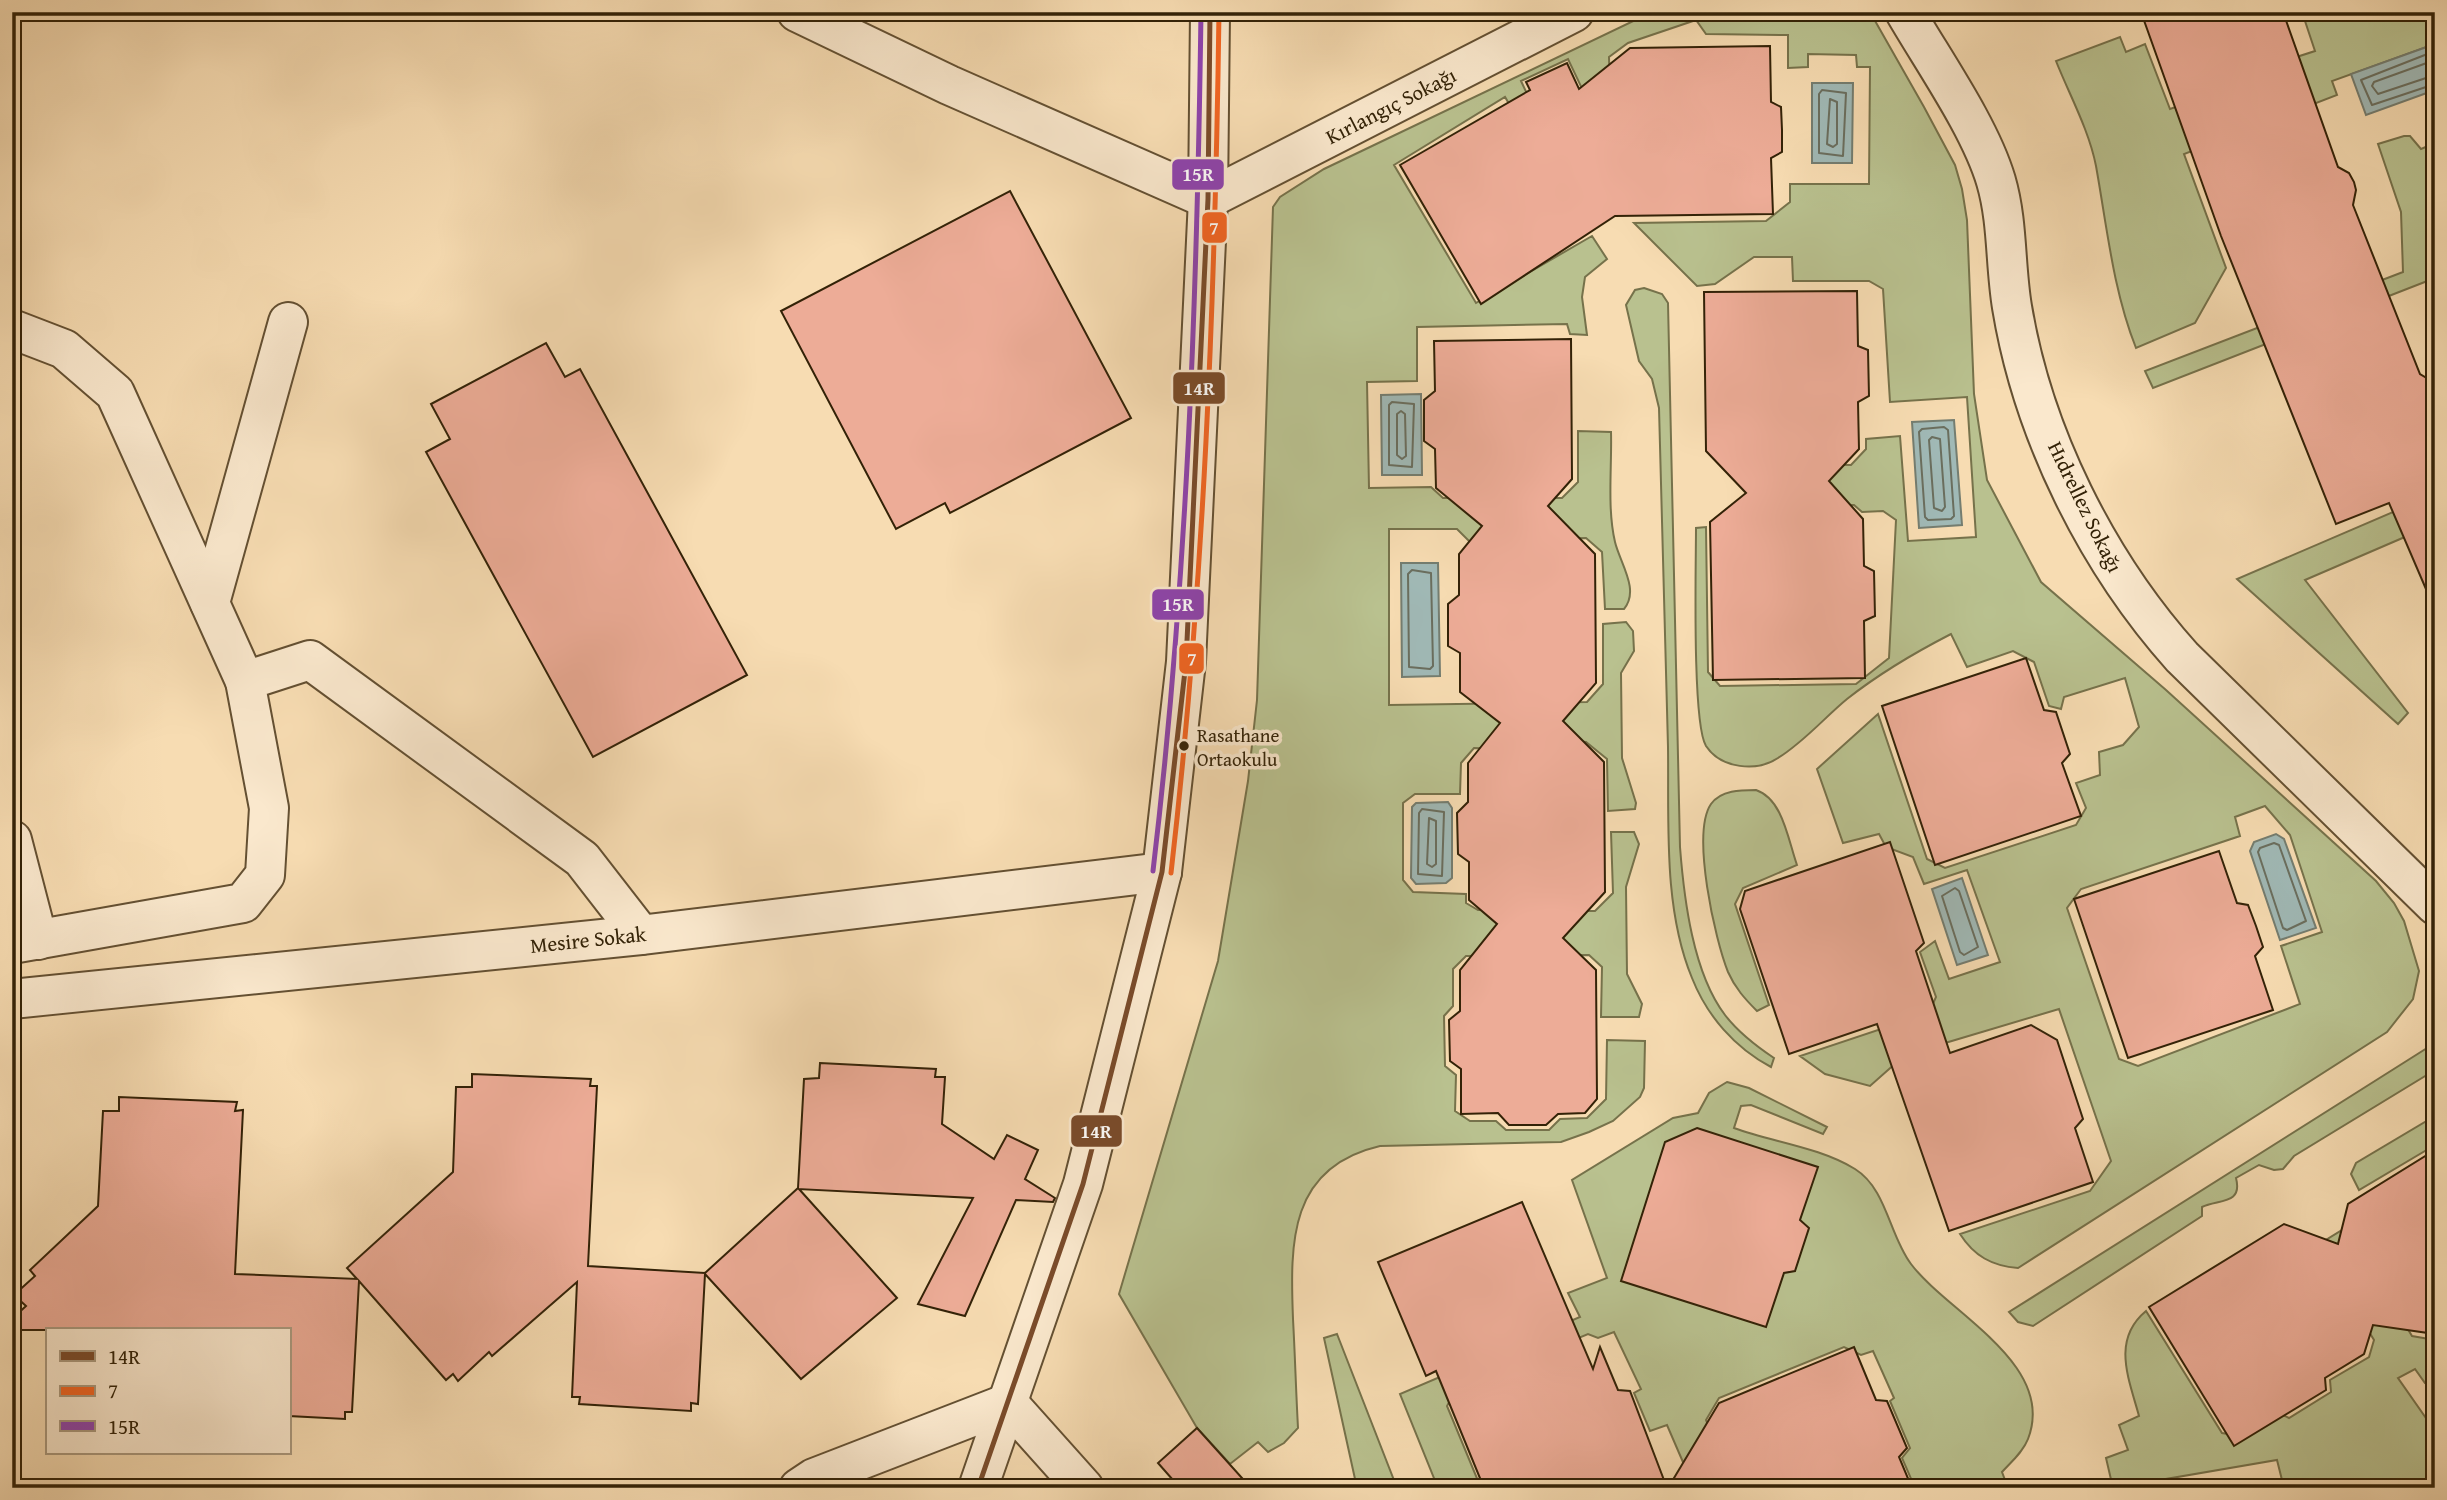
<svg xmlns="http://www.w3.org/2000/svg" width="2447" height="1500" viewBox="0 0 2447 1500" font-family="'Gentium Book Plus',serif">
  <style>
    .green { fill: #b9c18f; stroke: #76724b; stroke-width: 2; fill-rule: evenodd }
    .water { fill: #a0b9b6; stroke: #747d70; stroke-width: 2 }
    .lines { fill: none; stroke-linecap: round; stroke-linejoin: round }
    .shore { stroke: #6a6e5e; stroke-width: 2 }
    .building { fill: #edac97; stroke: #332207; stroke-width: 2 }
    .minor-casing { stroke: #645032; stroke-width: 42 }
    .minor { stroke: #fae8cd; stroke-width: 38 }
    .bus-1-casing { stroke: #fae8cd; stroke-width: 10 }
    .bus-2-casing { stroke: #fae8cd; stroke-width: 10 }
    .bus-3-casing { stroke: #fae8cd; stroke-width: 10 }
    .bus-1 { stroke: #7a4b2a; stroke-width: 5 }
    .bus-2 { stroke: #f26522; stroke-width: 5 }
    .bus-3 { stroke: #8e44ad; stroke-width: 5 }
    .bus-dot { fill: #332207; stroke: #fae8cd; stroke-width: 2.5 }
    .labels { text-anchor: middle; stroke-width: 7; stroke-linejoin: round; paint-order: stroke }
    .bus-label { font-size: 19px; fill: #332207; stroke: #fae8cd; text-anchor: start }
    .street-label { font-size: 21px; fill: #332207; stroke: #fae8cd }
    .line-badge { stroke: #fae8cd; stroke-width: 2.5 }
    .badge-label { font-size: 19px; text-anchor: middle; font-weight: bold; fill: #fff }
  </style>
  <rect width="100%" height="100%" fill="#f7dcb2"/>
  <filter id="stains"><feTurbulence type="fractalNoise" baseFrequency=".00286" numOctaves="4"/><feColorMatrix values="0 0 0 0 .2 0 0 0 0 .09 0 0 0 0 .02 0 0 0 .5 -.17"/></filter>
  <radialGradient id="worn" r=".72"><stop offset=".6" stop-color="#630" stop-opacity="0"/><stop offset="1" stop-color="#630" stop-opacity=".3"/></radialGradient>
  <g class="green">
    <path d="M1652 12H1870L1924 107 1955 165 1962 189 1967 220 1974 394 1987 480 2041 582 2166 690 2376 881 2394 903 2404 921 2419 971 2413 999 2387 1032 2018 1268C1992 1266 1974 1256 1960 1234L2090 1191 2111 1161 2059 1009 1905 1055 1870 1086 1825 1074 1800 1056 1929 1013 1936 997 1920 952 1935 941 1949 979 2000 962 1967 870 1924 884 1913 857 1886 847 1879 834 1843 843 1817 769 1878 714 1927 859 1945 868 2076 825 2086 808 2076 783 2100 775 2099 752 2123 745 2139 727 2125 678 2064 697 2061 709 2049 706 2034 662 2013 651 1967 667 1951 634C1914 653 1880 673 1847 699 1824 718 1804 742 1778 758 1757 772 1721 769 1706 746 1692 723 1696 564 1696 528L1706 527 1708 672 1720 686 1856 684 1889 658 1896 520 1883 511 1862 512 1854 505 1798 506V464L1851 465 1866 449V439L1900 436 1908 541 1976 537 1967 397 1890 402 1883 289 1869 281H1793L1792 257H1754L1715 284 1697 286 1634 223 1766 221 1790 202V184H1869L1870 67H1857L1856 55 1808 54V67L1788 68V35L1706 34 1696 20 1628 43 1609 57 1611 134 1605 137 1568 59 1521 81 1557 157 1544 163 1505 97 1394 165 1476 303 1592 236 1607 259 1585 277 1582 297 1587 335 1570 334 1567 324 1417 327V381L1367 382 1369 488 1431 487 1443 498H1562L1578 482V431L1611 432C1612 467 1607 508 1615 542 1620 563 1640 590 1624 609H1605L1602 552 1586 538 1469 541 1457 529H1389V705L1587 702 1603 684V624L1626 622 1633 631 1634 651 1621 673 1622 758 1636 803 1635 809 1608 811 1607 759 1586 742 1560 740 1505 749 1474 748 1461 763 1460 794H1415L1403 803V880L1413 892 1466 894V903L1478 910 1595 911 1613 893 1611 832H1634L1639 844 1626 887 1627 974 1642 1004 1639 1017H1601L1602 967 1589 955 1466 956 1453 969V1006L1444 1016 1445 1066 1456 1075 1455 1111 1470 1121H1496L1506 1130H1549L1560 1119 1587 1118 1606 1099 1607 1040 1645 1041 1644 1088 1640 1097 1613 1121 1589 1132 1561 1142 1380 1146C1289 1167 1290 1242 1293 1319 1295 1355 1296 1392 1298 1428L1284 1443 1268 1452 1258 1442 1230 1464 1197 1428 1119 1294 1218 961 1248 781 1257 700 1273 207 1280 197 1324 169ZM2265 806 2290 835 2322 932 2281 946 2300 1004 2138 1066 2119 1059 2067 908 2081 889 2240 836 2235 817Z"/>
    <path d="M2302 12H2435V44L2332 81 2337 95 2184 154 2226 268 2195 323 2136 348C2113 290 2107 227 2096 166 2089 130 2069 94 2056 61L2120 37 2126 52 2145 44 2170 109 2236 86 2235 77 2315 51Z"/>
    <path d="M2404 136H2410L2421 149 2435 143V278L2153 388 2145 371 2403 272 2401 212 2378 144Z"/>
    <path d="M1644 288 1662 294 1668 303 1680 847C1684 899 1693 973 1725 1015 1738 1032 1756 1046 1774 1058L1771 1067C1735 1048 1707 1016 1692 978 1663 908 1669 822 1668 747 1665 634 1662 521 1659 408L1652 379 1639 361 1626 305 1635 290Z"/>
    <path d="M2435 494V524L2305 580 2408 713 2398 724 2237 579Z"/>
    <path d="M1756 790C1783 799 1788 840 1797 865L1743 888 1735 904 1769 1005 1757 1011C1745 999 1735 988 1728 972 1715 940 1691 833 1711 804 1721 790 1741 790 1756 790Z"/>
    <path d="M2435 1043V1070L2294 1156 2283 1169 2274 1170 2259 1165 2236 1178C2243 1205 2218 1199 2202 1207V1216L2033 1326 2018 1322 2009 1312Z"/>
    <path d="M1727 1082 1749 1088 1827 1127 1823 1134 1751 1105 1741 1106 1734 1128C1772 1142 1819 1147 1855 1169 1887 1189 1889 1235 1911 1264 1948 1313 2057 1364 2028 1439 2023 1452 2011 1462 2002 1472L2008 1488H1915L1902 1458 1910 1448 1890 1401 1894 1398 1873 1351 1861 1355 1844 1347 1719 1398 1706 1420 1735 1488H1661L1689 1476 1667 1425 1650 1431 1634 1393 1641 1389 1614 1332 1598 1338 1588 1334 1457 1388 1447 1406 1481 1488H1438L1400 1394 1580 1317 1568 1293 1607 1278 1572 1180 1673 1118 1698 1113 1709 1093Z"/>
    <path d="M2435 1116V1145L2359 1190 2351 1174 2356 1163Z"/>
    <path d="M2347 1227 2412 1336 2429 1339 2435 1336V1385L2425 1383 2415 1369 2398 1378 2435 1431V1488H2284L2277 1460 2113 1488 2106 1458 2128 1450 2119 1425 2139 1416C2129 1379 2111 1340 2146 1311L2222 1433 2240 1436 2277 1412 2289 1418 2331 1392 2330 1380 2369 1357 2374 1340 2316 1246Z"/>
    <path d="M1337 1334 1397 1488H1357L1324 1338Z"/>
  </g>
  <g class="water">
    <path d="M2435 44V90L2366 115 2351 74Z"/>
    <path d="M1812 83H1853L1852 163H1812Z"/>
    <path d="M1421 394 1422 475H1382L1381 395Z"/>
    <path d="M1954 420 1962 525 1919 528 1912 422Z"/>
    <path d="M1401 563H1438L1440 676 1402 677Z"/>
    <path d="M1448 802 1452 808V878L1446 883 1416 884 1411 878 1412 807 1416 803Z"/>
    <path d="M2276 834 2284 839 2316 928 2280 940 2250 851 2254 842Z"/>
    <path d="M1962 878 1988 955 1957 965 1932 889Z"/>
  </g>
  <g class="lines">
    <g class="shore">
      <path d="M2435 51 2361 80 2372 105 2435 84"/>
      <path d="M2435 60 2374 82 2372 86 2378 94 2435 75"/>
      <path d="M1822 90 1846 93 1843 156 1819 153V94Z"/>
      <path d="M1830 99 1837 102V144L1833 147 1827 144Z"/>
      <path d="M1392 402 1414 404 1412 467 1389 465V405Z"/>
      <path d="M1401 411 1405 414 1406 456 1402 459 1397 455V414Z"/>
      <path d="M1944 427 1948 430 1954 516 1951 519 1928 520 1925 517 1919 432 1922 429Z"/>
      <path d="M1932 437 1940 439 1945 507 1942 511 1934 508 1929 440Z"/>
      <path d="M1412 570 1431 573 1433 666 1430 669 1409 667 1408 574Z"/>
      <path d="M1422 809 1444 812 1442 876 1418 874 1419 813Z"/>
      <path d="M1429 818 1436 821V864L1432 867 1427 864Z"/>
      <path d="M2274 843 2279 845 2306 921 2287 930 2283 928 2258 852 2260 848Z"/>
      <path d="M1955 888 1959 891 1978 947 1964 955 1960 952 1942 896Z"/>
    </g>
  </g>
  <g class="building">
    <path d="M2141 12H2283L2338 167 2349 173 2354 182 2356 190 2353 205 2420 374 2435 383V610L2389 503 2336 524 2221 236Z"/>
    <path d="M1770 46 1771 102 1781 107 1782 130V152L1771 158 1773 214 1615 216 1481 304 1400 165 1530 90 1526 82 1567 63 1579 89 1630 48Z"/>
    <path d="M1010 191 1131 418 950 513 945 503 896 529 781 311Z"/>
    <path d="M1857 291 1858 346 1868 350 1869 396 1858 402 1859 449 1829 481 1863 519 1864 566 1874 571 1875 616 1864 621 1865 678 1713 680 1710 522 1746 493 1706 451 1704 292Z"/>
    <path d="M1571 339 1572 479 1548 506 1595 554 1596 683 1563 721 1604 762 1605 892 1563 938 1596 970 1597 1099 1585 1113 1558 1114 1546 1125H1509L1498 1113 1461 1114V1069L1450 1061 1449 1020 1460 1011V970L1497 924 1469 900V862L1458 854 1457 813 1468 802V763L1500 723 1460 692V653L1448 646V604L1459 595V554L1482 526 1436 488 1435 449 1424 441V400L1435 391 1434 341Z"/>
    <path d="M546 343 565 377 580 369 747 675 593 757 426 452 450 439 431 404Z"/>
    <path d="M2026 658 2044 710 2056 712 2070 754 2062 763 2081 816 1935 865 1882 706Z"/>
    <path d="M1890 842 1924 943 1916 951 1950 1053 2031 1025 2057 1040 2083 1119 2075 1128 2093 1182 1949 1231 1877 1024 1789 1054 1740 909 1745 891Z"/>
    <path d="M2219 851 2237 903 2248 905 2256 926 2263 947 2255 956 2273 1010 2128 1058 2074 899Z"/>
    <path d="M820 1063 936 1069 935 1077H945L942 1124 994 1159 1007 1135 1038 1150 1025 1179 1055 1198 1053 1202 1016 1200 965 1316 918 1304 973 1198 799 1189 897 1298 801 1379 705 1274 698 1404 691 1403V1411L579 1404 580 1397H572L577 1282 492 1356 489 1352 458 1381 453 1374 446 1380 359 1281 352 1412H345V1419L289 1416V1330H12V1319L26 1306 14 1295 35 1276 30 1270 98 1206 103 1111H119V1097L237 1102 235 1111 243 1110 235 1274 357 1279 347 1268 453 1172 456 1087H472V1074L591 1079 590 1086H597L588 1266 705 1273 798 1188 804 1079 819 1078Z"/>
    <path d="M1697 1128 1818 1167 1800 1220 1809 1228 1795 1271 1784 1273 1766 1327 1621 1281 1665 1142Z"/>
    <path d="M2435 1150V1334L2373 1325 2364 1354 2325 1378 2326 1390 2234 1446 2149 1307 2284 1224 2338 1244 2348 1204Z"/>
    <path d="M1522 1202 1593 1369 1600 1347 1618 1390 1630 1391 1667 1488H1484L1436 1371 1426 1376 1378 1262Z"/>
    <path d="M1854 1347 1876 1400 1887 1401 1907 1448 1899 1457 1912 1488H1668L1719 1403Z"/>
    <path d="M1197 1428 1251 1488H1180L1158 1463Z"/>
  </g>
  <g class="lines">
    <g class="minor-casing">
      <g id="minor">
        <path d="M797 12 949 85 1208 199 1574 12"/>
        <path d="M1905 12C1934 62 1980 127 1996 181 2008 222 2005 265 2012 307 2033 434 2097 562 2182 657L2435 905"/>
        <path d="M12 329 64 349 115 393 245 681"/>
        <path d="M210 603 288 322"/>
        <path d="M12 840 38 940"/>
        <path d="M12 944 243 903 265 875 269 808 245 681 310 660 582 859 641 935"/>
        <path d="M12 999 641 935 1162 872"/>
        <path d="M799 1488 814 1478 1008 1403 1084 1488"/>
        <path d="M978 1488 1083 1184 1162 872 1186 662 1208 199 1210 12"/>
      </g>
    </g>
    <use href="#minor" class="minor"/>
    <g class="bus-1-casing">
      <path id="bus-1" d="M978 1488 1083 1184 1162 872 1186 662 1208 199 1210 12"/>
    </g>
    <g class="bus-2-casing">
      <path id="bus-2" d="M1171 873C1204 587 1215 300 1219 12"/>
    </g>
    <g class="bus-3-casing">
      <path id="bus-3" d="M1153 871C1187 585 1197 300 1201 12"/>
    </g>
    <use href="#bus-1" class="bus-1"/>
    <use href="#bus-2" class="bus-2"/>
    <use href="#bus-3" class="bus-3"/>
  </g>
  <circle class="bus-dot" cx="1184" cy="746" r="6"/>
  <g class="labels">
    <g class="bus-label">
      <text x="1197" y="742">Rasathane<tspan x="1197" dy="24">Ortaokulu</tspan></text>
    </g>
    <g class="street-label">
      <text transform="translate(1391 106) rotate(-27)" y="7">Kırlangıç Sokağı</text>
      <text transform="translate(2085 507) rotate(64)" y="7">Hıdrellez Sokağı</text>
      <text transform="translate(588 940) rotate(-6)" y="7">Mesire Sokak</text>
    </g>
  </g>
  <g class="line-badge">
    <rect x="1171" y="158" width="54" height="33" rx="7" fill="#8e44ad"/>
    <rect x="1201" y="211" width="27" height="33" rx="7" fill="#f26522"/>
    <rect x="1172" y="371" width="54" height="34" rx="7" fill="#7a4b2a"/>
    <rect x="1151" y="588" width="54" height="33" rx="7" fill="#8e44ad"/>
    <rect x="1178" y="642" width="27" height="33" rx="7" fill="#f26522"/>
    <rect x="1070" y="1114" width="53" height="34" rx="7" fill="#7a4b2a"/>
  </g>
  <g class="badge-label">
    <text x="1198" y="181">15R</text>
    <text x="1214" y="234">7</text>
    <text x="1199" y="395">14R</text>
    <text x="1178" y="611">15R</text>
    <text x="1192" y="665">7</text>
    <text x="1096" y="1138">14R</text>
  </g>
  <rect width="2447" height="1500" fill="none" stroke="#f7dcb2" stroke-width="42"/>
  <rect x="14" y="14" width="2419" height="1472" fill="none" stroke="#332207" stroke-width="3.5"/>
  <rect x="21" y="21" width="2405" height="1458" fill="none" stroke="#332207" stroke-width="2"/>
  <rect x="46" y="1328" width="245" height="126" fill="#fae8cd" stroke="#aa997e" stroke-width="2"/>
  <rect x="60" y="1351" width="35" height="10" fill="#7a4b2a" stroke="#aa997e" stroke-width="2"/>
  <text x="108" y="1364" font-size="21" fill="#332207">14R</text>
  <rect x="60" y="1386" width="35" height="10" fill="#f26522" stroke="#aa997e" stroke-width="2"/>
  <text x="108" y="1398" font-size="21" fill="#332207">7</text>
  <rect x="60" y="1421" width="35" height="10" fill="#8e44ad" stroke="#aa997e" stroke-width="2"/>
  <text x="108" y="1434" font-size="21" fill="#332207">15R</text>
  <rect width="100%" height="100%" filter="url(#stains)"/>
  <rect width="100%" height="100%" fill="url(#worn)"/>
</svg>
